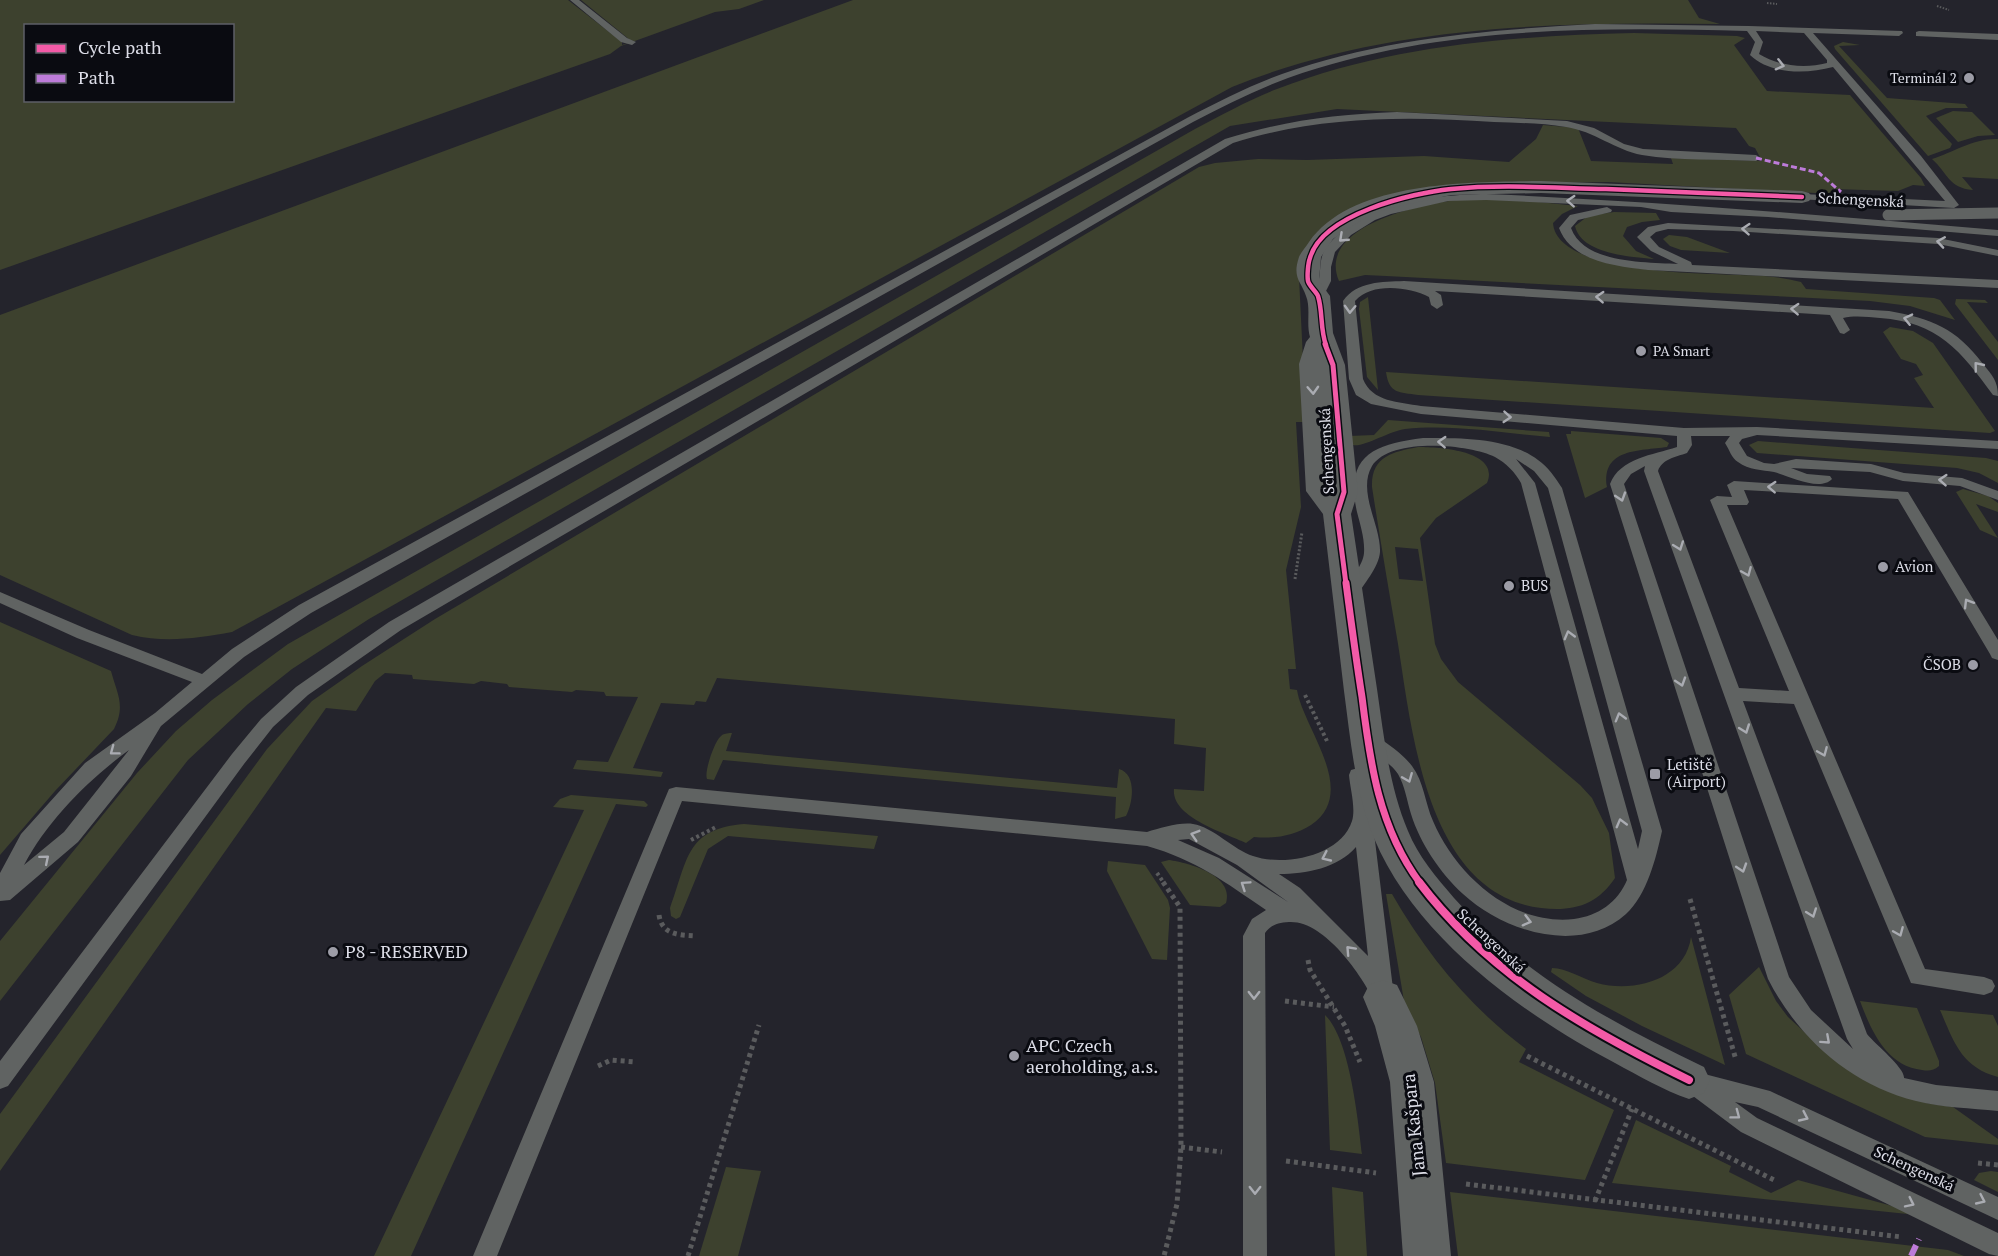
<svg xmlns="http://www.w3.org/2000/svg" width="1998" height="1256" viewBox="0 0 1998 1256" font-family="'PT Serif',serif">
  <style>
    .green { fill: #3d412e; fill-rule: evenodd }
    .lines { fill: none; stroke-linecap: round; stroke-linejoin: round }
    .path-far3 { stroke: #5a5b5d; stroke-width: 2; stroke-dasharray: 1.5 1.5; stroke-linecap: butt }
    .path-far2 { stroke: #5a5b5d; stroke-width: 3; stroke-dasharray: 2 2; stroke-linecap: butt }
    .path-far1 { stroke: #5a5b5d; stroke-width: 4; stroke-dasharray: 3 3; stroke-linecap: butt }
    .path { stroke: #5a5b5d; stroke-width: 5; stroke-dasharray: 4 4; stroke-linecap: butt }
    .lane { fill: #606362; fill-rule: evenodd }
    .street { fill: #606362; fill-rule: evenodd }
    .lane-bridge { stroke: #606362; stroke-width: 11 }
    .quiet-far1 { stroke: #bd7bd9; stroke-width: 3; stroke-dasharray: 6 3; stroke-linecap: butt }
    .quiet { stroke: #bd7bd9; stroke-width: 6; stroke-dasharray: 12 6; stroke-linecap: butt }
    .cycleway-far3-casing { stroke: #0a0b11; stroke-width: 7 }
    .cycleway-far2-casing { stroke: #0a0b11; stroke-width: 8 }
    .cycleway-far1-casing { stroke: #0a0b11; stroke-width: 10 }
    .cycleway-casing { stroke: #0a0b11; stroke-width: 12 }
    .cycleway-far3 { stroke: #f35aa7; stroke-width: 4.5 }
    .cycleway-far2 { stroke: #f35aa7; stroke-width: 5 }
    .cycleway-far1 { stroke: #f35aa7; stroke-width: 7 }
    .cycleway { stroke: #f35aa7; stroke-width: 8 }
    .oneway { stroke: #aaacb2 }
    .poi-dot { fill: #9c9ca6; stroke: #0a0b11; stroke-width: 2 }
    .labels { text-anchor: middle; stroke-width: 6; stroke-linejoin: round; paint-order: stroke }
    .far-poi-label { font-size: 14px; fill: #dcdde7; stroke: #0a0b11; text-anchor: end }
    .street-label { font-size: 15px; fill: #dcdde7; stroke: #0a0b11 }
    .poi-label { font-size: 15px; fill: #dcdde7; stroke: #0a0b11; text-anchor: start }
    .near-poi-label { font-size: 18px; fill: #dcdde7; stroke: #0a0b11; text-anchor: start }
    .near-street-label { font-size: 18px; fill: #dcdde7; stroke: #0a0b11 }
  </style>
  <rect width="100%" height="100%" fill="#24242c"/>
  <g class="green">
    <path d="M0 0H568L622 42V45L634 41 630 40 581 0H764L739 9 715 12 621 46 610 54 0 270ZM26 26H232V100H26Z"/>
    <path d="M853 0H1688L1699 18 1720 24C1555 22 1387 24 1232 87L232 632C198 638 166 643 132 635L0 575V315Z"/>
    <path d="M1634 33 1737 36 1745 38 1734 45 1767 91 1850 95 1921 178 1925 186 1913 185 1898 191 1832 189 1834 194 1608 182 1470 184 1330 222 1312 239 1299 277 1306 422H1296L1301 507 1286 570 1296 669H1288L1290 689 1297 690C1303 728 1360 792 1311 825 1294 836 1274 839 1254 837L1246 843C1225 833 1171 817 1174 789L1204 791 1206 748 1174 744 1175 719 717 678 706 702 696 701 694 705 661 703 633 768 663 772 661 777 573 769 577 760 608 762 638 697 606 696 604 692 576 690 572 692 509 687 507 684 481 681 474 684 413 679 412 675 385 673 375 681 356 711 326 708 0 1171V1114L267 749 312 701 362 666 435 619 1199 167 1215 163 1258 159 1307 160 1424 156 1509 162 1536 139 1543 125 1578 128 1591 161 1673 164 1671 158 1762 161 1755 148 1749 146 1736 128 1337 109 1230 126 369 619 292 669 248 704 188 760 0 1001V941L137 773 176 731 212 700 288 644 1195 129C1222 115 1248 100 1277 89 1391 45 1512 36 1634 33Z"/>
    <path d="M1843 42 1860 45 1839 46 1887 98 1965 104 1968 108H1946L1926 116 1952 144 1950 148 1928 156 1835 49 1834 46Z"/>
    <path d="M1953 111 1972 112 1995 135 1978 136 1958 142 1936 118Z"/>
    <path d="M1998 139V179L1962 177 1973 190C1948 188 1948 173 1932 159 1954 152 1974 138 1998 139Z"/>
    <path d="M1457 200H1520L1578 206 1562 214 1553 223C1557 278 1723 273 1764 276 1776 277 1789 279 1801 282L1806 289 1934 298 1940 300 1955 320 1910 306 1870 301 1386 276 1365 275 1339 281C1316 227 1419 204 1457 200Z"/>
    <path d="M1614 212 1656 213 1660 220 1642 222 1627 227 1623 236 1636 251 1654 259C1631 257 1581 254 1575 226L1588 216Z"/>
    <path d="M1669 235 1687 237 1730 253 1681 250 1670 246 1663 239Z"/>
    <path d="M1368 297 1378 390 1367 377 1359 309 1360 302Z"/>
    <path d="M1956 299 1985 300 1988 303 1967 302 1998 342V360L1955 304Z"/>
    <path d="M1890 327 1913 331 1933 343 1995 431 1990 433 1418 395C1399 392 1389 394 1386 372L1934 408 1914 378 1923 375 1916 364 1901 359 1883 332Z"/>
    <path d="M1388 420 1549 432 1550 437C1503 433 1452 424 1405 429 1390 431 1362 448 1353 445L1349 436 1374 435Z"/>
    <path d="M1571 431 1661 438 1669 443 1667 447C1640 451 1601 448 1607 487L1585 498 1566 434H1571Z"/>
    <path d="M1758 441 1986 458 1998 461V483L1979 473 1957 468 1757 453 1749 445Z"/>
    <path d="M1418 447C1437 447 1501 450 1487 483L1436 518 1420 538 1435 644 1441 659 1458 682 1580 785 1592 798 1609 833 1615 878C1597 905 1573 912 1541 908 1427 894 1412 732 1398 644 1389 591 1380 539 1372 487 1371 456 1393 452 1418 447ZM1395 547 1418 549 1423 581 1399 579Z"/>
    <path d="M1963 489 1988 496 1998 503V512L1976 504 1998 538 1980 530 1956 492Z"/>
    <path d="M0 622 111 671C117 694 126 705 114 729L55 791 0 855Z"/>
    <path d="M730 733H732L726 751 1117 788 1119 769C1137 774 1133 803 1126 816L1115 819 1116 797 723 760 714 780 707 779C704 772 714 743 720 737 724 733 725 734 730 733Z"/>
    <path d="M571 795 644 801 648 805 646 807 616 804 411 1256H374L584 810 553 807 560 799Z"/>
    <path d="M744 824 878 836 874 849 728 836 708 849 680 917 676 919 671 916 670 908C688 860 685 829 744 824Z"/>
    <path d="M1169 860C1189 863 1234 875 1226 903L1220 907 1190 905 1161 862Z"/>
    <path d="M1108 861 1145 865 1168 900 1170 908 1167 960 1152 959 1107 871Z"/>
    <path d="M1386 894H1392C1427 955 1470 1007 1526 1049L1519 1062 1614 1110 1585 1180 1446 1163 1435 1083 1421 1037 1405 1007Z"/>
    <path d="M1691 937 1725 1065 1642 1026 1586 996 1551 972 1552 968C1566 968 1583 979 1597 983 1634 993 1685 980 1691 937Z"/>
    <path d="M1759 967 1776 1001 1788 1017 1835 1060 1926 1103 1953 1107 1998 1139V1145L1925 1137 1746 1054 1729 995Z"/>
    <path d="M1860 1001 1917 1008 1939 1061V1066C1933 1071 1929 1071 1922 1070 1886 1066 1871 1030 1860 1001Z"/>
    <path d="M1940 1010 1993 1015 1998 1026V1077C1961 1067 1954 1042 1940 1010Z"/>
    <path d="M1325 1015C1350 1039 1358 1120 1362 1154L1330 1150Z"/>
    <path d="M1636 1120 1731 1166 1729 1172 1771 1193 1798 1180 1903 1209 1917 1215 1612 1183Z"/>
    <path d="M726 1167 761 1171 738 1256H699Z"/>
    <path d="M1991 1171 1998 1172V1192L1974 1180 1979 1173Z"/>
    <path d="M1332 1187 1363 1192 1367 1256H1335Z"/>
    <path d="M1450 1192 1948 1250 1964 1256H1458Z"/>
  </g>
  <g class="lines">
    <g class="path-far3">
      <path d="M1767 3 1777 4"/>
      <path d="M1937 6 1949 10"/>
    </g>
    <path class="path-far2" d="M1295 579 1302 532"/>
    <g class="path-far1">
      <path d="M1305 695 1327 741"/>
      <path d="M691 840 716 827"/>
      <path d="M1157 873 1164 883"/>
    </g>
    <g class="path">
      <path d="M1163 882 1180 907 1181 1147 1177 1204 1164 1256"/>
      <path d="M1690 899 1736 1060"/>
      <path d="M659 915C662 935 679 935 696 936"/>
      <path d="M1308 960 1310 970 1345 1026 1360 1062"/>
      <path d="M1285 1001 1334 1007"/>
      <path d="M1527 1056 1774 1180"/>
      <path d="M598 1066 611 1060 636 1062"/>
      <path d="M1181 1147 1222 1152"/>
      <path d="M1286 1161 1376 1173"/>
      <path d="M1978 1163 1998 1165"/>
      <path d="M1466 1184 1902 1237"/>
      <path d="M1595 1201 1632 1109"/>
      <path d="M688 1256 759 1025"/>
    </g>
    <g class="lane">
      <path d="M570 0H579L627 38 636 42 632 45 621 42Z"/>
      <path d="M1595 24 1749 26 1902 31 1903 33 1899 36 1813 33 1921 156 1959 205 1954 208 1798 199 1797 197 1802 194 1945 201 1833 67C1807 74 1771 75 1750 55L1755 42 1747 31C1594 27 1434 26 1288 78 1255 90 1224 106 1193 122L311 613 244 657 161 726 131 776 78 842 10 900 0 901V873L21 834 85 763 155 713 192 682 77 638 0 603V592L89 630 202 674 232 649 299 605 1187 118C1218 102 1249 86 1282 74 1382 38 1489 30 1595 24ZM1756 31 1804 33 1827 60V63C1804 69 1779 66 1759 54L1763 42ZM129 750 64 832 24 865C48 820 88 780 129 750Z"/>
      <path d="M1919 31 1998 34V40L1916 36V32Z"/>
      <path d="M1397 112 1567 121 1594 128 1624 144 1643 149 1756 155 1761 158 1756 161C1719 159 1679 161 1642 155 1615 150 1594 131 1566 127 1542 123 1518 123 1494 122 1405 116 1318 116 1233 143L401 630 308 695 273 727 244 764 8 1086 0 1089V1061L232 754 261 719 296 687 389 622 1225 139C1282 121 1337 114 1397 112Z"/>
      <path d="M1486 194C1657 201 1827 216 1998 230V236L1768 217 1671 212 1641 207 1486 200 1448 201 1391 214 1375 220 1351 235 1335 252 1331 267V281L1322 299 1318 300 1312 296C1314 291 1318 285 1319 279 1321 269 1319 258 1326 248 1361 202 1432 195 1486 194Z"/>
      <path d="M1607 207 1612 210 1611 212 1578 220 1571 228C1584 264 1646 262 1678 264L1651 251 1637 237 1648 227 1668 223 1938 238 1998 250V256L1938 244 1733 231 1668 229 1656 232 1650 237 1659 247 1691 262 1692 265 1998 280V288L1648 270C1616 266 1572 262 1559 228L1570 215Z"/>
      <path d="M1404 281 1889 311C1932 319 1956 328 1983 364 1992 375 1998 381 1998 396L1993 395C1961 351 1938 322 1880 318 1868 317 1855 315 1843 318L1850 330 1844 334 1840 333 1830 315 1435 291 1441 295 1443 305 1437 309 1431 305 1429 297C1409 287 1372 282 1355 301L1363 379C1372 402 1399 402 1421 406L1684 428 1757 427 1998 441V449L1757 435 1742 439 1739 443 1747 456 1764 463 1774 464 1796 459 1871 464 1904 473 1962 478 1998 491V500L1960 486 1903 481 1870 472 1791 468 1807 474 1830 476 1832 479C1820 492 1789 476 1774 472 1762 470 1749 470 1738 462 1732 459 1729 449 1725 443L1730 436H1691L1692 445 1687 453C1676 457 1662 459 1658 471L1739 688 1789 691 1710 500 1717 496 1732 497 1727 485 1734 481 1908 492 1998 640V660L1992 658 1990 654 1898 499 1744 490 1749 502 1747 505H1727L1925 969 1984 977 1992 980 1995 986 1992 992 1984 995 1911 983 1794 704 1743 701 1867 1034C1876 1045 1905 1068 1904 1078L1936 1085 1998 1091V1111C1971 1108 1943 1108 1916 1101 1851 1085 1798 1038 1768 979L1610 484C1620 458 1653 455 1677 447V436L1421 414 1371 404 1356 395 1349 379 1343 301C1357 281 1382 282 1404 281ZM1645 466 1644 471 1847 1039 1853 1049 1811 1010 1789 977 1624 484 1631 474Z"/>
      <path d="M1423 438C1458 438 1508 437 1538 460 1548 467 1555 477 1562 488L1662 831C1656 858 1647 895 1626 914 1579 956 1503 931 1463 894 1440 873 1420 843 1411 814 1407 801 1405 786 1398 774 1389 760 1370 754 1362 740L1365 736 1371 734 1377 736C1389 745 1403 754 1412 766 1424 782 1425 803 1433 821 1456 875 1512 926 1574 919 1598 916 1618 902 1627 880L1521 483C1515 472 1506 463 1495 457 1469 444 1390 437 1372 466 1357 492 1381 525 1380 552 1379 567 1363 585 1356 597L1350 598 1342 593C1349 581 1363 566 1364 553 1365 539 1360 524 1357 512 1344 456 1374 444 1423 438ZM1516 459 1534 471 1548 488 1642 831 1638 849 1535 483Z"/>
      <path d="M1358 768 1365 770 1367 775 1394 997 1391 1003 1383 1006 1375 1003C1362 975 1324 920 1289 922 1278 923 1272 924 1265 933L1267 1256H1243V936L1252 919 1266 910C1225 882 1196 860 1147 846L682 801 497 1256H473L669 789 676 787 1147 832C1160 828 1180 822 1193 824 1213 827 1234 850 1253 856 1284 867 1341 856 1352 821 1356 808 1350 788 1349 775L1351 770ZM1189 839 1237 865 1288 902 1219 858 1178 840ZM1356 847 1368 956 1300 888 1279 874C1306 874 1338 868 1356 847Z"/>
      <path d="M1689 1070 1770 1091 1998 1197V1220L1758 1107 1735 1102 1757 1118 1998 1233V1256L1989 1254 1741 1132 1681 1087 1678 1080 1681 1073Z"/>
    </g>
    <g class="street">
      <path d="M1541 181 1802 191 1809 193 1812 197 1809 201 1802 203 1541 193 1451 195 1390 208 1370 215 1343 232 1333 239 1321 257 1319 281 1330 296 1333 333 1345 365 1358 492 1351 514C1360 572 1368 631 1377 689 1384 737 1389 786 1408 831 1418 856 1436 877 1454 898 1523 975 1612 1023 1704 1067L1710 1080 1704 1093 1689 1099C1663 1090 1639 1076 1615 1063 1520 1013 1406 931 1369 825 1354 781 1350 736 1344 691 1337 632 1330 573 1323 514L1306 491 1299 364 1306 342 1310 337C1306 324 1311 308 1306 296 1301 281 1292 278 1299 257 1301 252 1306 247 1309 242 1352 180 1473 182 1541 181Z"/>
      <path d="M1383 980 1397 985 1417 1026 1434 1082 1451 1256H1403L1390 1082 1375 1026 1363 997 1369 985Z"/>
    </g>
    <path class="lane-bridge" d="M1888 215 1998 213"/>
    <path class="quiet-far1" d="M1756 158 1819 173 1841 192"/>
    <path class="quiet" d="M1911 1256 1919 1239"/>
    <g class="cycleway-far3-casing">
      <path id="cycleway-far3" d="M1326 345C1320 329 1323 312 1318 296 1316 291 1309 286 1308 281 1307 276 1308 263 1310 258 1322 214 1412 193 1451 189 1502 184 1555 188 1606 189 1671 192 1737 194 1802 197"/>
    </g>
    <g class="cycleway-far2-casing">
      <path id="cycleway-far2" d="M1325 344 1333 365 1344 492 1337 514 1346 584"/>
    </g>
    <g class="cycleway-far1-casing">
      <path id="cycleway-far1" d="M1346 583C1351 621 1356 659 1362 697 1370 763 1379 828 1420 883"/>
    </g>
    <g class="cycleway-casing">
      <path id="cycleway" d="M1419 882C1489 975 1587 1030 1689 1080"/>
    </g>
    <use href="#cycleway-far3" class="cycleway-far3"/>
    <use href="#cycleway-far2" class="cycleway-far2"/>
    <use href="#cycleway-far1" class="cycleway-far1"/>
    <use href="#cycleway" class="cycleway"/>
  </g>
  <defs><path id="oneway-chevron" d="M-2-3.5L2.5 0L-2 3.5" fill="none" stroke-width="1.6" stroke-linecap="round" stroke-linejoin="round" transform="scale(1.5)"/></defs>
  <g class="oneway">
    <use href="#oneway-chevron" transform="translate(1780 65) rotate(14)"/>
    <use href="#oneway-chevron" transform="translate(1571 201) rotate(-177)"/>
    <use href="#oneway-chevron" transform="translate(1746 229) rotate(-176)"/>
    <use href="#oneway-chevron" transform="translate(1343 238) rotate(137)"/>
    <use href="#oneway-chevron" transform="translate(1941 242) rotate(-171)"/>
    <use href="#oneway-chevron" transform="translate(1600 297) rotate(-177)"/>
    <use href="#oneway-chevron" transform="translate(1350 309) rotate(92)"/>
    <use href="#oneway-chevron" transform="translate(1795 309) rotate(-177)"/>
    <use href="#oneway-chevron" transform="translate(1908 319) rotate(-167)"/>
    <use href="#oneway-chevron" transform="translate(1978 366) rotate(-129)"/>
    <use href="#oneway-chevron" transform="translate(1313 390) rotate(87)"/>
    <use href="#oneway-chevron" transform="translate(1507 417) rotate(4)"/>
    <use href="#oneway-chevron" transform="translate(1442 442) rotate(-177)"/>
    <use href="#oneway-chevron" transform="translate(1943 480) rotate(-176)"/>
    <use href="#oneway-chevron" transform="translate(1772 487) rotate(-177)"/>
    <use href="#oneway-chevron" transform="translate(1621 497) rotate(72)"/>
    <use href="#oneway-chevron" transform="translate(1679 546) rotate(70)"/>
    <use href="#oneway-chevron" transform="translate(1747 572) rotate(67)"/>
    <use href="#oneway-chevron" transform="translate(1968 603) rotate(-121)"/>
    <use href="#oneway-chevron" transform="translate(1569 635) rotate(-105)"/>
    <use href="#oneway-chevron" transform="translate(1681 682) rotate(72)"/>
    <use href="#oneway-chevron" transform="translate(1620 717) rotate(-106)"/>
    <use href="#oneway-chevron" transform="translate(1745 729) rotate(70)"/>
    <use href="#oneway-chevron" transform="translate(114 751) rotate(143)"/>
    <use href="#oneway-chevron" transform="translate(1823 752) rotate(67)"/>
    <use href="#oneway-chevron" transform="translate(1408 778) rotate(68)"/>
    <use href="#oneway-chevron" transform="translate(1621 823) rotate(-105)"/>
    <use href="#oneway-chevron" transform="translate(1195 835) rotate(-163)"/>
    <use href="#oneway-chevron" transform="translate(1326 857) rotate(155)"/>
    <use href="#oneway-chevron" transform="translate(45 859) rotate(-40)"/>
    <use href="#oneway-chevron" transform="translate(1742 868) rotate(72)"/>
    <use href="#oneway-chevron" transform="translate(1245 885) rotate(-146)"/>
    <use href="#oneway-chevron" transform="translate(1812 913) rotate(70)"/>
    <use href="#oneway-chevron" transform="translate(1527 921) rotate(15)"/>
    <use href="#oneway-chevron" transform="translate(1899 932) rotate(67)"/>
    <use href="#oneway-chevron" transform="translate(1350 950) rotate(-133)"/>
    <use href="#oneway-chevron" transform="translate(1254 995) rotate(90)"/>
    <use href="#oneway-chevron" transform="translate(1826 1040) rotate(42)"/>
    <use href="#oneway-chevron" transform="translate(1736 1115) rotate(37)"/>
    <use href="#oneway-chevron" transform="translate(1804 1117) rotate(25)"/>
    <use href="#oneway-chevron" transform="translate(1255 1190) rotate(90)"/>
    <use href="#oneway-chevron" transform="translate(1981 1200) rotate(25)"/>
    <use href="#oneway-chevron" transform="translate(1910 1203) rotate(26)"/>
  </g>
  <g class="poi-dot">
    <circle cx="1969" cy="78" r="6"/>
    <circle cx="1641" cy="351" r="6"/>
    <circle cx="1883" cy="567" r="6"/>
    <circle cx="1509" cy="586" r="6"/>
    <circle cx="1973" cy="665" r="6"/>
    <rect x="1649" y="768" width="12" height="12" rx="3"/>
    <circle cx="333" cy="952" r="6"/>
    <circle cx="1014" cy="1056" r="6"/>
  </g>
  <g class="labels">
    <g class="far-poi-label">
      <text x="1957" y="83">Terminál 2</text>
      <text x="1653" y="356" text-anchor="start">PA Smart</text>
    </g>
    <g class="street-label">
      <text transform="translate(1861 200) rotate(3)" y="5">Schengenská</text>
      <text transform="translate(1327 451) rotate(-93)" y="5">Schengenská</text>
      <text transform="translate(1491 941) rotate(43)" y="5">Schengenská</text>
      <text transform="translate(1914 1169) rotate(25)" y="5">Schengenská</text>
    </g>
    <g class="poi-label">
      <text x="1895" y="572">Avion</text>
      <text x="1521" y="591">BUS</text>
      <text x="1961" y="670" text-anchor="end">ČSOB</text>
      <text x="1667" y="770">Letiště<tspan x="1667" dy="17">(Airport)</tspan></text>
    </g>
    <g class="near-poi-label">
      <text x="345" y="958">P8 - RESERVED</text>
      <text x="1026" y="1052">APC Czech<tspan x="1026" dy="21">aeroholding, a.s.</tspan></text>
    </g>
    <g class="near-street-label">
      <text transform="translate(1414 1125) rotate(-96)" y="6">Jana Kašpara</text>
    </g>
  </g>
  <rect x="24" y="24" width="210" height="78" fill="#0a0b11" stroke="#5e5f67" stroke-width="1.5"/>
  <rect x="36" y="44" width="30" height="9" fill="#f35aa7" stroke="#5e5f67" stroke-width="1.5"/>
  <text x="78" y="54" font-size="18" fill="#dcdde7">Cycle path</text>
  <rect x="36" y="74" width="30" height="9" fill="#bd7bd9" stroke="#5e5f67" stroke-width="1.5"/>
  <text x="78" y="84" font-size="18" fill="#dcdde7">Path</text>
</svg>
